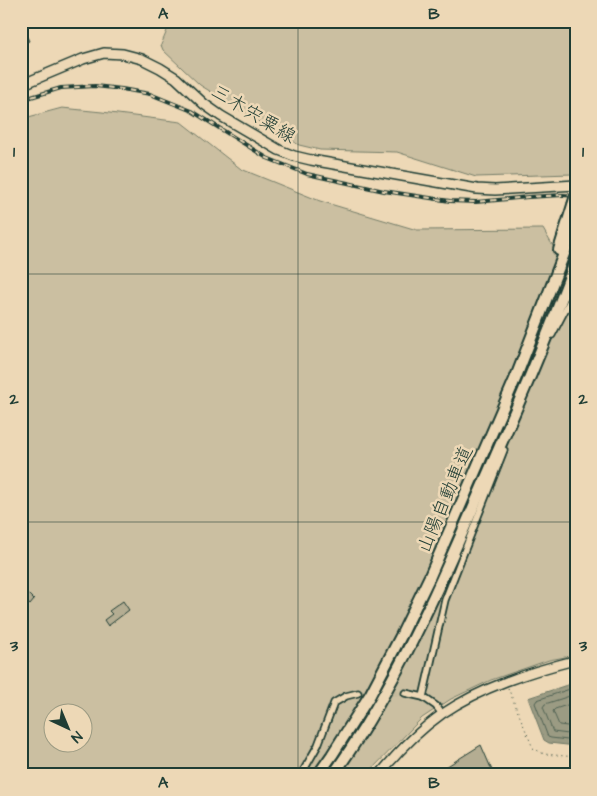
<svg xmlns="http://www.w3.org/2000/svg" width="597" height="796" viewBox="0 0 597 796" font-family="'Architects Daughter','Klee One',sans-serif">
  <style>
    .green { fill: #cbbfa1; stroke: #757e6a; fill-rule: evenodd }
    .water { fill: #9b9b83; stroke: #697563 }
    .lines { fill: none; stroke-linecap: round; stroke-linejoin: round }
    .shore { stroke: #516354; stroke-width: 1 }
    .building { fill: #b4ad92; stroke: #1f3d34 }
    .street-tunnel { stroke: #c4b99c; stroke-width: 5.5; stroke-dasharray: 5.5 3; stroke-linecap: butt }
    .street-casing { stroke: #1f3d34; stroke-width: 9 }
    .secondary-casing { stroke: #1f3d34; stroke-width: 11 }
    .primary-casing { stroke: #1f3d34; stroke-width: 12 }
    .highway-casing { stroke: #1f3d34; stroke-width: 14 }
    .path { stroke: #1f3d34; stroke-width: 1; stroke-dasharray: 1 4; stroke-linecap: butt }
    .street { stroke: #edd8b6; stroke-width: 5.5 }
    .secondary { stroke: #edd8b6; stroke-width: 8 }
    .primary { stroke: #edd8b6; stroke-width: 9 }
    .highway { stroke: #edd8b6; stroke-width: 10 }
    .rail-casing { stroke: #1f3d34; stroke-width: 4 }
    .rail { stroke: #edd8b6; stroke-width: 2; stroke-dasharray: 5.5; stroke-linecap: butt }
    .highway-bridge-casing { stroke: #1f3d34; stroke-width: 14; stroke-linecap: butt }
    .highway-bridge { stroke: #edd8b6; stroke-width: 10 }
    .grid { fill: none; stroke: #1f3d34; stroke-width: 1; stroke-opacity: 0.55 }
    .labels { text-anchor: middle; stroke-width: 5; stroke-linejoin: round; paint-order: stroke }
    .street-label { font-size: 19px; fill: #1f3d34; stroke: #edd8b6 }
    .neatline { fill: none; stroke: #1f3d34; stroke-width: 2 }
    .grid-label { font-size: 16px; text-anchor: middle; font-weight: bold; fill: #1f3d34 }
  </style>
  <rect width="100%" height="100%" fill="#edd8b6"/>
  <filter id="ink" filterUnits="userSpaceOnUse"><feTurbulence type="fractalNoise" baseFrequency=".02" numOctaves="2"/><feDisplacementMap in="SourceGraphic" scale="10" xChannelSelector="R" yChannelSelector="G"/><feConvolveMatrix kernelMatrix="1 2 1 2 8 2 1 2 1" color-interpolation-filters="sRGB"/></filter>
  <g filter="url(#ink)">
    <g class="green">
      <path d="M171 21H576V157L572 174 476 177 397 152 320 150 299 145 261 123 200 85 163 50 161 45Z"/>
      <path d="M62 108 102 112 181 122 241 169 320 201 417 230 543 229 565 267 576 268V655L549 660 491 680 451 699 422 718 366 775H21V119ZM52 714H82V744H52Z"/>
    </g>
    <path class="water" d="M576 682V746L549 743 544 740 528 698Z"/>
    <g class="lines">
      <g class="shore">
        <path d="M576 687 537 700 535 703 548 737 551 738 576 741"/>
        <path d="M576 694 545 704 543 707 553 732 576 735"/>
        <path d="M576 702 555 709 553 711 559 725 576 727"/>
      </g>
    </g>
    <g class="building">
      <path d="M142 21H160L155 29Z"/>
      <path d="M22 26 29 41 21 44V27Z"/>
      <path d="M28 594 34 600 30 605 23 599Z"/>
      <path d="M123 601 129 610 108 626 104 620 112 614 109 611Z"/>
      <path d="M481 745 494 775H433Z"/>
    </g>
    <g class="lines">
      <path class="street-tunnel" d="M358 693H405"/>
      <g class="street-casing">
        <g id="street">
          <path d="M21 22 22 21"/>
          <path d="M552 335 576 289"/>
          <path d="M405 693 423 697 436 706 442 714"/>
          <path d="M423 697 445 600 504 450"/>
          <path d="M301 775 318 745 334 703 346 696 358 693"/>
        </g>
      </g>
      <g class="secondary-casing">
        <path id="secondary" d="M379 775C397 753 418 731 442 714 482 687 529 672 576 660"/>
      </g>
      <g class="primary-casing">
        <path id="primary" d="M21 85 83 59 104 53 123 54 142 59 160 68 176 78 204 104 221 116 279 150 294 156 311 160 477 189 495 190 576 185"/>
      </g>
      <g class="highway-casing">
        <g id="highway">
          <path d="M559 250 573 205"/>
          <path d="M318 775 332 755 370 695 402 634 430 576 516 377 576 223"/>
          <path d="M333 775C396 687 440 585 482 487 515 412 548 337 576 260"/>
        </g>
      </g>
      <path class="path" d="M508 688 533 748 544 754 576 757"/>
      <use href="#street" class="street"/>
      <use href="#secondary" class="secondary"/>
      <use href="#primary" class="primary"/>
      <use href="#highway" class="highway"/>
      <g class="rail-casing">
        <path id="rail" d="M21 100 61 88 95 86 122 89 150 94 192 111 267 158 307 174 384 191 450 201 476 202 528 197 563 195 576 196"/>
      </g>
      <use href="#rail" class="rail"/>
      <g class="highway-bridge-casing">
        <path id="highway-bridge" d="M573 205 576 196"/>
      </g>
      <use href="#highway-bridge" class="highway-bridge"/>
    </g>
  </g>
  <path class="grid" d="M298 21V775M21 274H576M21 522H576"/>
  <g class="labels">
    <g class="street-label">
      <text transform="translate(254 113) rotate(31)" y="7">三木宍粟線</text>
      <text transform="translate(444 499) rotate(-67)" y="7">山陽自動車道</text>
    </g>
  </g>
  <rect width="597" height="796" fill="none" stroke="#edd8b6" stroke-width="55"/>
  <g transform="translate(68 728) rotate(136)"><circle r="24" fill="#edd8b6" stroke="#9b9a82"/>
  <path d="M0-4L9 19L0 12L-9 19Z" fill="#1f3d34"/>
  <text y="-8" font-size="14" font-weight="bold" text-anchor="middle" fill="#1f3d34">N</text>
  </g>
  <rect x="28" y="28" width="542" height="740" class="neatline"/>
  <g class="grid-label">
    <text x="163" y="19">A</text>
    <text x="434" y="19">B</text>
    <text x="14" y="157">1</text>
    <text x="583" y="157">1</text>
    <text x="14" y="404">2</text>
    <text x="583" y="404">2</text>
    <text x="14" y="651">3</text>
    <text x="583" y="651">3</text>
    <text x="163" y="788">A</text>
    <text x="434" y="788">B</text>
  </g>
</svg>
